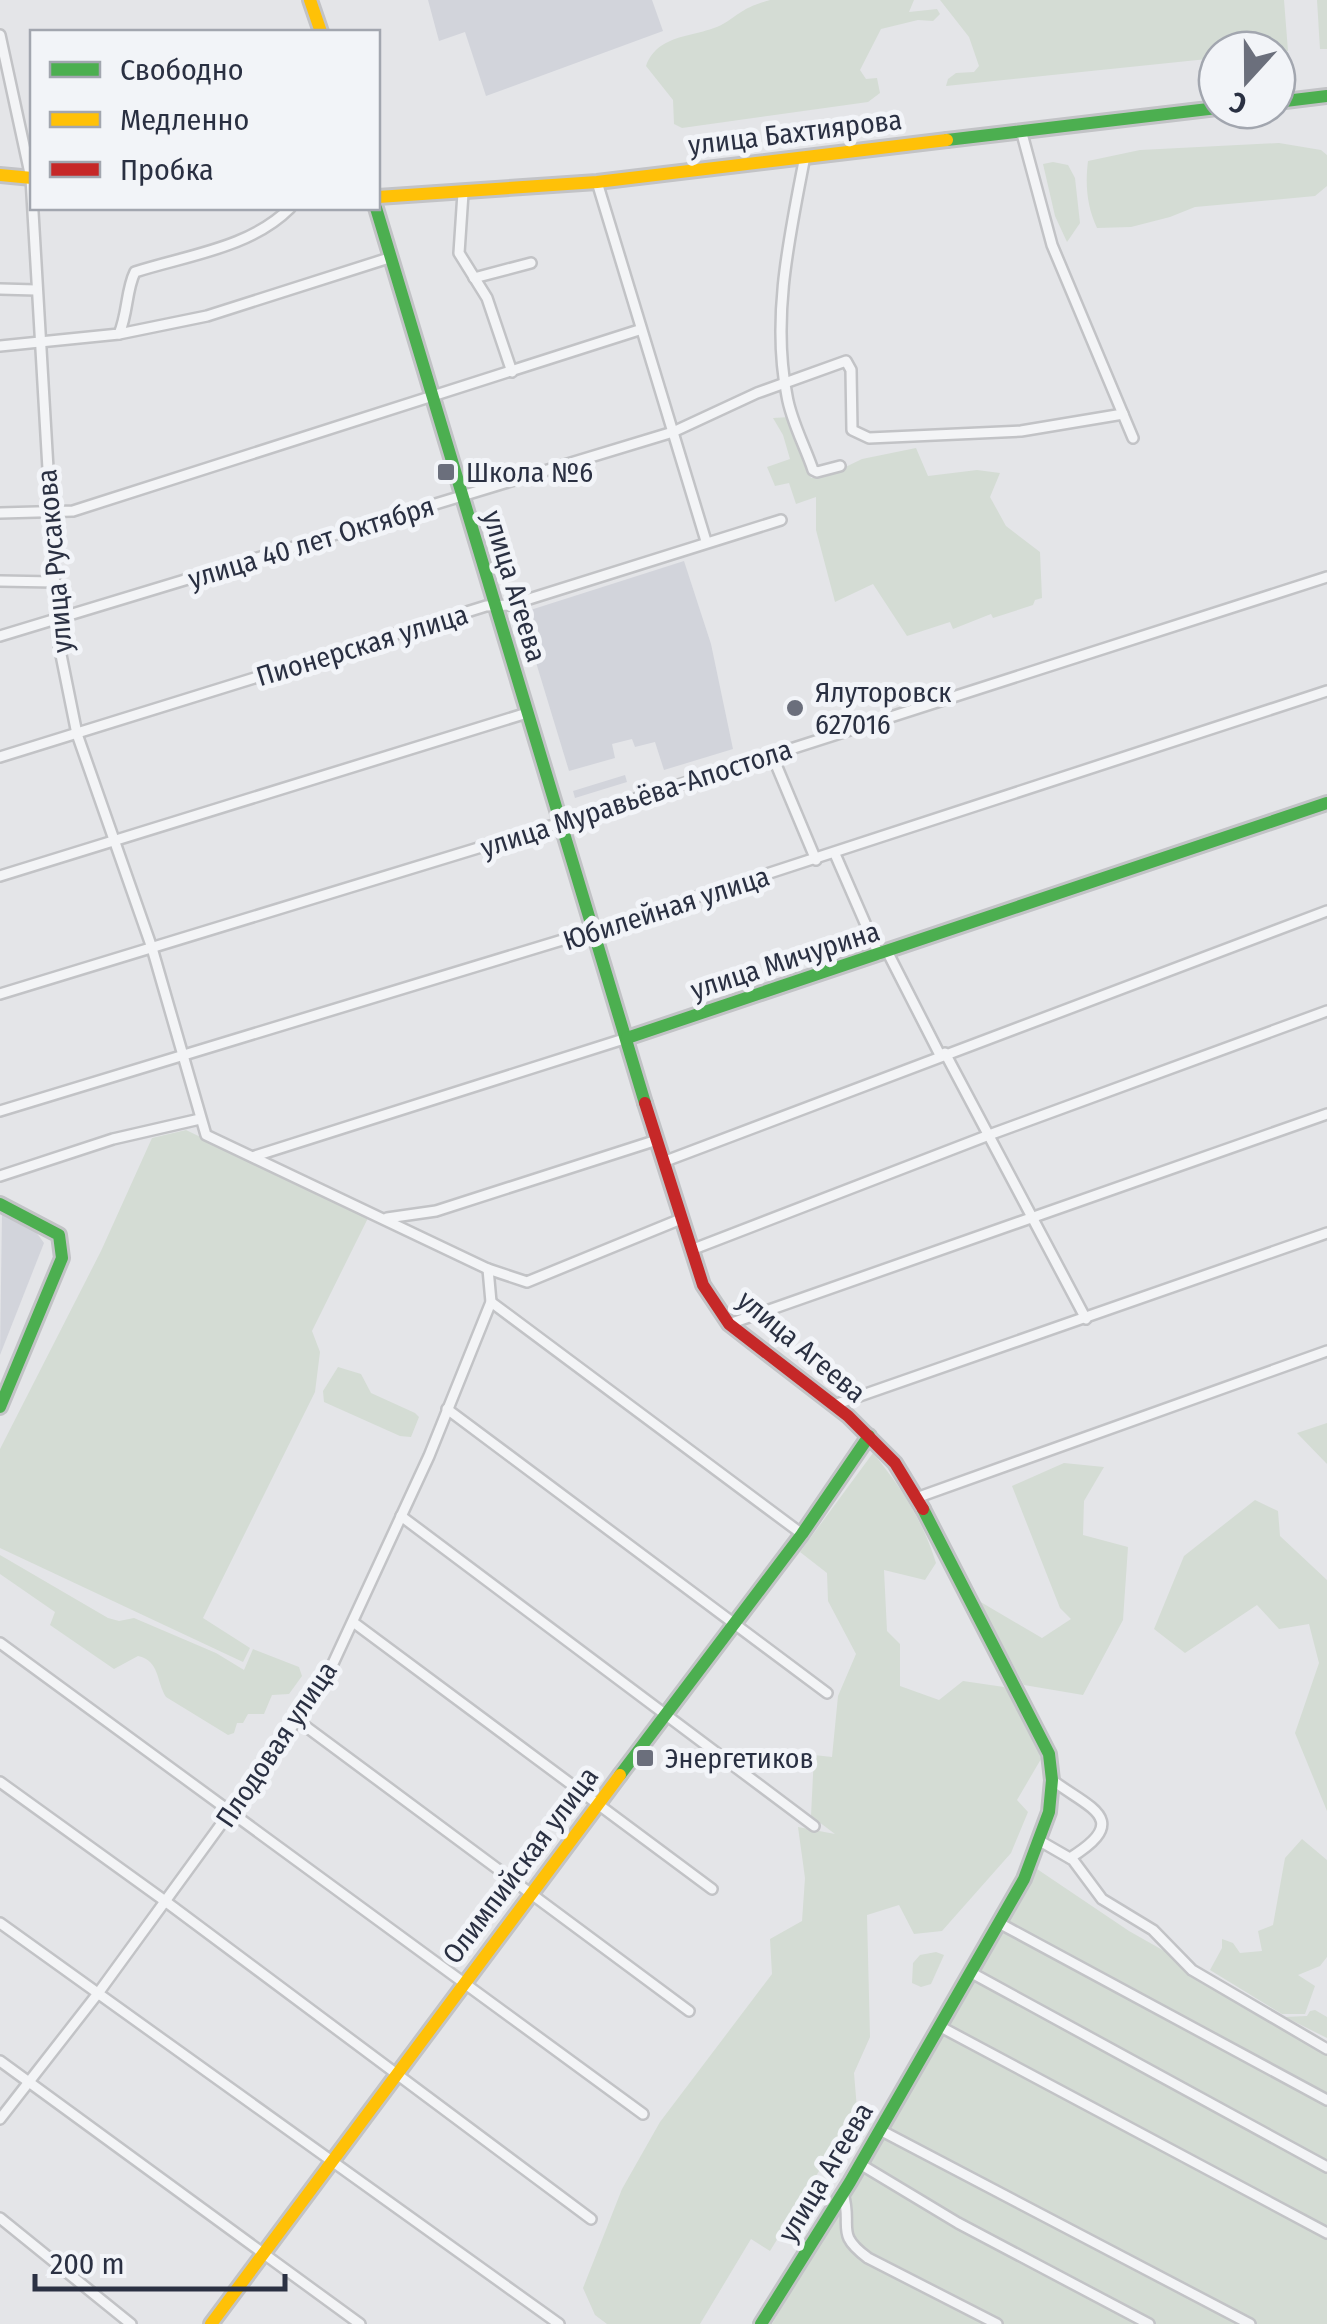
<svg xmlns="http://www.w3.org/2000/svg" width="1327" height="2324" viewBox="0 0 1327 2324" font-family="'Fira Sans Condensed',sans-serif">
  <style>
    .built { fill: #d2d4db }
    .green { fill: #d4dcd4 }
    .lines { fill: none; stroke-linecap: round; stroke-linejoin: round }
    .street-casing { stroke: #c2c3c6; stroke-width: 14 }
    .fast-casing { stroke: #c2c3c6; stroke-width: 18 }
    .slow-casing { stroke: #c2c3c6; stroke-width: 18 }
    .jam-casing { stroke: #c2c3c6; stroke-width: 18 }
    .street { stroke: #f3f4f6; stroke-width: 9 }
    .fast { stroke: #4caf50; stroke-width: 12 }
    .slow { stroke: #ffc107; stroke-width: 12 }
    .jam { stroke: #c62828; stroke-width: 12 }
    .poi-dot { fill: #6b6f7c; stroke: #f2f4f8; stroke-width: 4 }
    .labels { text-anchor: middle; stroke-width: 10; stroke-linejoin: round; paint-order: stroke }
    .street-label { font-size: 28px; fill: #2a3042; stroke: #f2f4f8 }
    .poi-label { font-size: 28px; fill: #2a3042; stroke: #f2f4f8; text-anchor: start }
  </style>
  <rect width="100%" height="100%" fill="#e4e5e8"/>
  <g class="built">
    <path d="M428 0H652L663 31 486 96 465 32 439 41Z"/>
    <path d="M684 561 711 644 733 749 664 770 655 742 635 747 632 739 612 744 615 758 569 771 521 613Z"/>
    <path d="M625 775 627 782 575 798 573 791Z"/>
    <path d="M2 1212 33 1228 44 1243 0 1355Z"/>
  </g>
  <g class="green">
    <path d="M770 0H914L909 12 937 9 940 14 933 21 918 20 881 29 860 70 866 79 877 78 880 93 868 102 682 128 674 124 673 100 646 66C659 30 702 39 728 21 746 9 747 7 770 0Z"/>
    <path d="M940 0H1284L1288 51 1217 50V58L946 86 948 79 956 73 974 72 979 66 969 37Z"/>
    <path d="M1317 0H1327V49H1320Z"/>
    <path d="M1279 143 1321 150 1327 155V186L1315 196 1195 207 1170 217 1131 227 1097 228C1087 206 1085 186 1088 161L1140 150Z"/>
    <path d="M1053 162 1068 165 1075 178 1080 223 1067 242 1055 216 1043 164Z"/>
    <path d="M790 417 811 478 829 475 862 459 916 448 928 476 977 470 1000 473 990 497 1006 526 1040 552 1042 598 1035 600 1033 605 993 618 991 614 953 629 950 622 907 636 873 584 835 602 816 530V497L796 504 789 483 775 486 767 467 790 459 783 435 773 418Z"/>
    <path d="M186 1130 368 1218 312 1331 320 1352 315 1392 203 1618 250 1648 243 1662 0 1548V1449L101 1251 152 1138Z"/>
    <path d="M338 1367 361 1374 371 1393 415 1413 419 1417 411 1437 400 1436 324 1402 323 1391Z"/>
    <path d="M1327 1423V1464L1297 1433Z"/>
    <path d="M873 1453C901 1487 923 1521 936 1563L925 1580 884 1570 887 1631 900 1644V1686L939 1700 963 1681 1004 1687 1026 1719 1041 1759 1017 1800 1028 1812 1011 1853 942 1931 914 1934 899 1905 867 1915 870 2037 854 2073 857 2109 770 2251 751 2239 700 2324H607L595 2315 583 2288 622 2189 660 2122 772 1974 770 1939 802 1921 805 1878 798 1827 835 1834 811 1816 814 1755 832 1757 838 1696 856 1654 828 1601 827 1573 800 1552Z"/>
    <path d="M1064 1463 1104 1467 1084 1501 1083 1535 1128 1547 1123 1620 1083 1695 1024 1685 979 1601 1042 1638 1071 1619 1060 1608 1012 1486Z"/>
    <path d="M1255 1500 1278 1511 1280 1536 1327 1580V1811L1295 1733 1319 1663 1309 1624 1279 1629 1257 1605 1185 1653 1154 1629 1184 1556Z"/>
    <path d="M0 1555 108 1618 119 1621 134 1618 216 1653 244 1670 253 1649 299 1667 302 1676 289 1694 272 1695 264 1714H248L243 1723H237L234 1733 228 1735 166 1697C156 1681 160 1661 138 1656L114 1669 50 1625 55 1612 0 1574Z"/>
    <path d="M1302 1839 1327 1860V1957L1320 1966 1298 1975 1315 1986 1305 2014H1282L1210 1970 1222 1948V1939L1233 1943 1240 1953 1262 1951 1258 1931 1273 1925 1285 1858Z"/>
    <path d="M1037 1869 1129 1931 1327 2043V2324H772Z"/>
    <path d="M936 1952 944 1955 931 1984 921 1987 912 1983 913 1963 920 1955Z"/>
    <path d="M1315 2010 1327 2017V2038L1285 2017 1307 2016 1310 2011Z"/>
  </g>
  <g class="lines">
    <g class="street-casing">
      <g id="street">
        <path d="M0 35 31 178 58 640 77 734 152 948 206 1135 488 1269 527 1282 681 1219"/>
        <path d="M1021 130 1052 245 1133 438"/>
        <path d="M805 156C790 234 771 317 787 396 791 421 805 446 813 470L817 472 840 466"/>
        <path d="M597 182 706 541"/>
        <path d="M463 193 459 253 487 298 512 372"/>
        <path d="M474 278 531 263"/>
        <path d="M0 289 36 290"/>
        <path d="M119 334 207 316 389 258"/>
        <path d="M0 346 119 334C128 313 126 290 135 272 188 255 250 248 290 208"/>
        <path d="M0 513 73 511 639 330"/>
        <path d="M0 581 54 582"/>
        <path d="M0 636 673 432 757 393 846 361 851 370 852 430 869 438 1021 431 1123 414"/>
        <path d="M772 755 816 860"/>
        <path d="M0 757 486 606 510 605 781 520"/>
        <path d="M835 854 879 955"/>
        <path d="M0 876 527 713"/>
        <path d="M888 953 940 1055"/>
        <path d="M0 994 560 823 1327 577"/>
        <path d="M945 1053 1086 1319"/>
        <path d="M0 1111 592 931 1327 691"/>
        <path d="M255 1156 627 1038"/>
        <path d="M663 1162 1327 911"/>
        <path d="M0 1176 113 1139 200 1119"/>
        <path d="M387 1218 436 1211 657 1140"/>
        <path d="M691 1250 989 1135 1327 1011"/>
        <path d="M491 1302 802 1534"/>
        <path d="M729 1324 1327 1114"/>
        <path d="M834 1405 1327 1233"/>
        <path d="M447 1409 827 1693"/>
        <path d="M916 1498 1327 1351"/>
        <path d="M401 1516 814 1826"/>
        <path d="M353 1622 712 1889"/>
        <path d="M0 1643 643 2114"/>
        <path d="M297 1720 689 2011"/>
        <path d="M1052 1780C1089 1808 1133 1819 1070 1858"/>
        <path d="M0 1782 165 1901 591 2219"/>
        <path d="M1040 1841 1073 1860 1102 1899 1153 1930 1192 1970 1327 2049"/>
        <path d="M0 1923 559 2324"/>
        <path d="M999 1923 1327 2100"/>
        <path d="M970 1972 1327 2167"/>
        <path d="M939 2026 1327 2233"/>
        <path d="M0 2061 360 2324"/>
        <path d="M0 2119 99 1992 297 1720 330 1670 429 1456 491 1302 488 1269"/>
        <path d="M880 2130 1250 2324"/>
        <path d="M860 2164 958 2223 1149 2324"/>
        <path d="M843 2193C853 2228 834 2233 868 2258L997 2324"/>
        <path d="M0 2218 131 2324"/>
      </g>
    </g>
    <g class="fast-casing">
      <g id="fast">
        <path d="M1277 102 1327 96"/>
        <path d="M947 140 1217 108"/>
        <path d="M376 208 645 1103"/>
        <path d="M627 1038 1327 803"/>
        <path d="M0 1204 59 1235 62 1258 0 1407"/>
        <path d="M620 1775 802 1534 869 1436"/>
        <path d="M761 2324 850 2182 1024 1879 1049 1812 1052 1780 1049 1754 923 1509"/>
      </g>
    </g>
    <g class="slow-casing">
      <g id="slow">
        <path d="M310 0 321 32"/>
        <path d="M0 175 32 178"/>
        <path d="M378 197 597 182 947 140"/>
        <path d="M211 2324 620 1775"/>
      </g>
    </g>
    <g class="jam-casing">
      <path id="jam" d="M645 1103 703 1285 729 1324 848 1416 895 1463 923 1509"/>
    </g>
    <use href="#street" class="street"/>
    <use href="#fast" class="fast"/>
    <use href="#slow" class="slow"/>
    <use href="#jam" class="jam"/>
  </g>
  <g class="poi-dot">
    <rect x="436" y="462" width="20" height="20" rx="5"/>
    <circle cx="795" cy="708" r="10"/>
    <rect x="635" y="1748" width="20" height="20" rx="5"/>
  </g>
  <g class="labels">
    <g class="street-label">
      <text transform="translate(795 132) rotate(-7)" y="10">улица Бахтиярова</text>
      <text transform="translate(311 542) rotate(-17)" y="10">улица 40 лет Октября</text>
      <text transform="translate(54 561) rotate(-95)" y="10">улица Русакова</text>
      <text transform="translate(515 586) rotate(73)" y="10">улица Агеева</text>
      <text transform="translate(362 645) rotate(-17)" y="10">Пионерская улица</text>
      <text transform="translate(636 798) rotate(-18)" y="10">улица Муравьёва-Апостола</text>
      <text transform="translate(666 908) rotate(-18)" y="10">Юбилейная улица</text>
      <text transform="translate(785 960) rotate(-18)" y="10">улица Мичурина</text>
      <text transform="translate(802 1346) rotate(40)" y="10">улица Агеева</text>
      <text transform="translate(276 1744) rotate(-56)" y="10">Плодовая улица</text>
      <text transform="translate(520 1865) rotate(-53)" y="10">Олимпийская улица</text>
      <text transform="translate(825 2172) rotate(-59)" y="10">улица Агеева</text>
    </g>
    <g class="poi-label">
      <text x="466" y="482">Школа №6</text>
      <text x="815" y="702">Ялуторовск<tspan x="815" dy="32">627016</tspan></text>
      <text x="665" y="1768">Энергетиков</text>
    </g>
  </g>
  <rect x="30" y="30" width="350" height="180" fill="#f2f4f8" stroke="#a2a6af" stroke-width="2.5"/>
  <rect x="50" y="62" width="50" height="15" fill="#4caf50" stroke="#a2a6af" stroke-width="2.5"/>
  <text x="120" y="80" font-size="30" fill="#2a3042">Свободно</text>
  <rect x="50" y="112" width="50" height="15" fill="#ffc107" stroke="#a2a6af" stroke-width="2.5"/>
  <text x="120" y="130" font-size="30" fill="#2a3042">Медленно</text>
  <rect x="50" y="162" width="50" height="15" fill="#c62828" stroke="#a2a6af" stroke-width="2.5"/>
  <text x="120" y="180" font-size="30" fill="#2a3042">Пробка</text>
  <g transform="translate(1247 80) rotate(201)"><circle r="48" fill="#f2f4f8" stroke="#a2a6af" stroke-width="2.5"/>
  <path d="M0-8L18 38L0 25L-18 38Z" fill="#6b6f7c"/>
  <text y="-15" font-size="28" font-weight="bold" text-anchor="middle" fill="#2a3042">С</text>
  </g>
  <path d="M35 2274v15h250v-15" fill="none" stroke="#2a3042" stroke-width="5"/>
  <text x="50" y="2274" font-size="30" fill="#2a3042" stroke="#f2f4f8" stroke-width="8" paint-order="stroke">200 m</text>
</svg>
